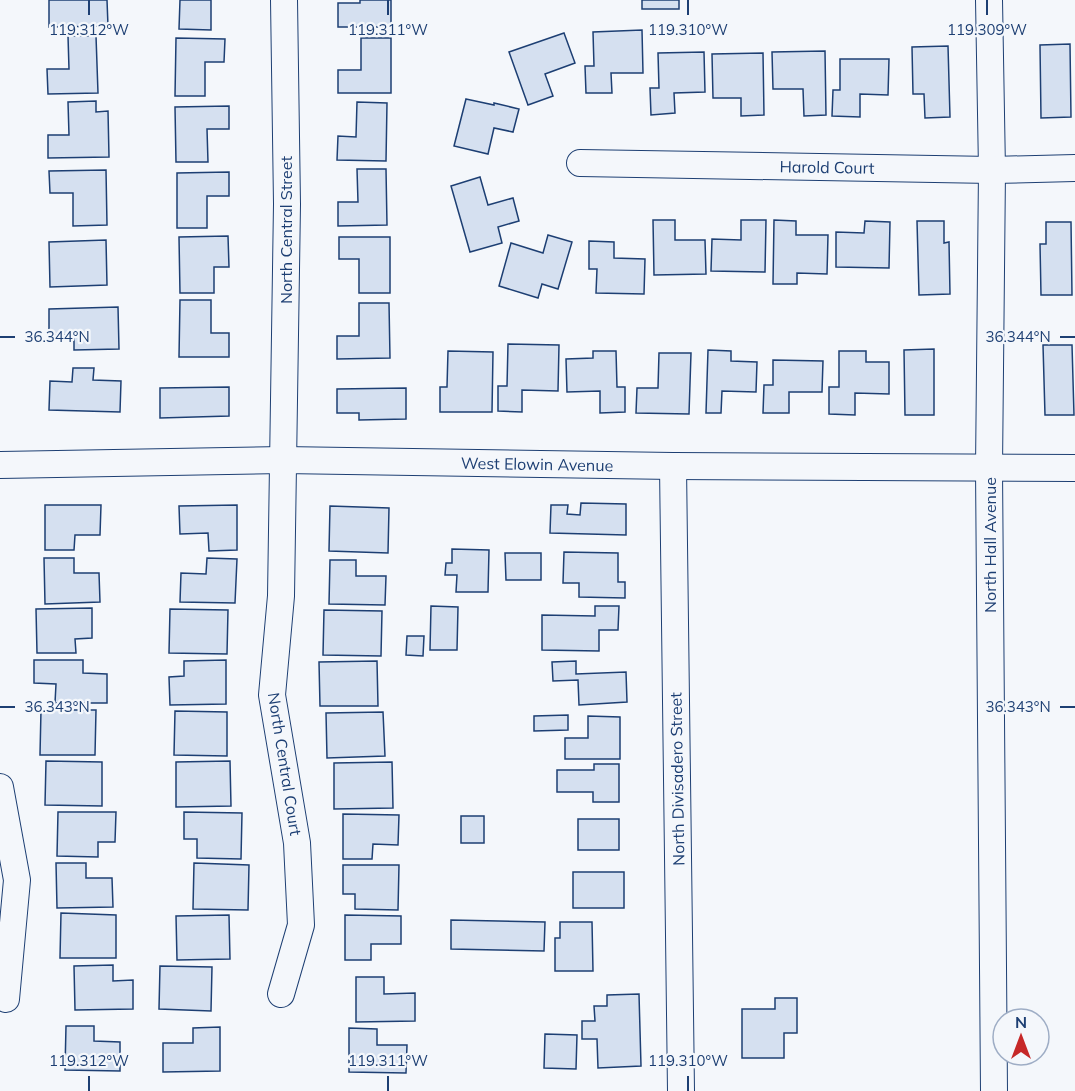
<svg xmlns="http://www.w3.org/2000/svg" width="1075" height="1091" viewBox="0 0 1075 1091" font-family="Mulish,sans-serif">
  <style>
    .building { fill: #d5e0f0; stroke: #1d3f73; stroke-width: 1.5 }
    .lines { fill: none; stroke-linecap: round; stroke-linejoin: round }
    .minor-casing { stroke: #1d3f73; stroke-width: 28 }
    .minor { stroke: #f4f7fb; stroke-width: 26 }
    .ticks { fill: none; stroke: #1d3f73; stroke-width: 2 }
    .labels { text-anchor: middle; stroke-width: 4.5; stroke-linejoin: round; paint-order: stroke }
    .street-label { font-size: 16px; fill: #1d3f73; stroke: #f4f7fb }
    .ticks-label { font-size: 15px; text-anchor: middle; fill: #1d3f73; stroke: #f4f7fb; stroke-width: 4.5; stroke-linejoin: round; paint-order: stroke }
  </style>
  <rect width="100%" height="100%" fill="#f4f7fb"/>
  <g class="building">
    <path d="M49 0H107L108 26 49 27Z"/>
    <path d="M180 0H211V30L179 29Z"/>
    <path d="M360 0H391V27H338V3H360Z"/>
    <rect x="642" y="0" width="37" height="9"/>
    <path d="M642 30 643 73H611L612 93H586L585 66H594L593 32Z"/>
    <path d="M564 33 575 63 545 74 553 96 528 105 509 52Z"/>
    <path d="M68 36H96L98 93 48 94 47 69H69Z"/>
    <path d="M176 38 225 39 224 62H205V96H175Z"/>
    <path d="M361 38H391V93H338V70H361Z"/>
    <path d="M1070 44 1071 117 1041 118 1040 45Z"/>
    <path d="M948 46 950 117 925 118 924 94H913L912 47Z"/>
    <path d="M825 51 826 115 804 116 803 89H773L772 52Z"/>
    <path d="M704 52 705 92 674 93 675 113 651 115 650 88H659L658 53Z"/>
    <path d="M763 53 764 115 741 116V98H713L712 54Z"/>
    <path d="M840 59H889L888 95 860 94V117L832 116 833 90H840Z"/>
    <path d="M466 99 494 105V103L519 109 513 132 494 128 488 154 454 146Z"/>
    <path d="M96 101V112L108 111 109 157 48 158V135H69L68 102Z"/>
    <path d="M357 102 387 103 386 161 337 160 338 136 356 137Z"/>
    <path d="M229 106V129H207L208 162H176L175 107Z"/>
    <path d="M357 169H386L387 225 338 226V202H358Z"/>
    <path d="M106 170 107 225 73 226V193H50L49 171Z"/>
    <path d="M229 172V196H207V228H177V173Z"/>
    <path d="M480 177 488 205 513 198 519 221 498 227 502 243 470 252 451 186Z"/>
    <path d="M653 220H675V240H705L706 274 654 275Z"/>
    <path d="M741 220H766L765 272 711 271 712 239 741 240Z"/>
    <path d="M774 220 796 221V235H828L827 274 797 273V284H773Z"/>
    <path d="M865 221 890 222 889 268 836 267V232L864 233Z"/>
    <path d="M917 221H944V243L949 242 950 294 919 295Z"/>
    <path d="M1046 222H1071L1072 295H1041L1040 244H1046Z"/>
    <path d="M548 235 572 242 558 289 542 284 538 298 499 286 511 243 543 253Z"/>
    <path d="M228 236 229 267H214V293H180L179 237Z"/>
    <path d="M339 237H390V293H359V259H339Z"/>
    <path d="M106 240 107 285 50 287 49 242Z"/>
    <path d="M589 241 614 242V258L645 259 644 294 596 293 597 269H589Z"/>
    <path d="M180 300H211V333H229V357H179Z"/>
    <path d="M359 303H389L390 358 337 359V336H359Z"/>
    <path d="M118 307 119 349 74 350V335H49V309Z"/>
    <path d="M508 344 559 345 558 391 522 390V412L498 411V386H507Z"/>
    <path d="M1043 345H1072L1074 415H1045Z"/>
    <path d="M934 349V415H905L904 350Z"/>
    <path d="M708 350 731 351V361L757 362 756 392 722 391 721 413H706Z"/>
    <path d="M448 351 493 352 492 412H440V387H447Z"/>
    <path d="M593 351H616L617 387H625V412L600 413V391L567 392 566 359 593 358Z"/>
    <path d="M839 351H866V362H889V394L855 393V415L829 414V387H839Z"/>
    <path d="M659 353H691L689 414 636 413 637 388H658Z"/>
    <path d="M773 360 823 361 822 392H789V413H763L764 385H773Z"/>
    <path d="M73 368H94L93 380 121 381 120 412 49 410 50 381 72 382Z"/>
    <path d="M229 387V416L160 418V388Z"/>
    <path d="M406 388V419L359 420V413H337V389Z"/>
    <path d="M581 503 626 504V535L550 533 551 505H568L567 514 580 515Z"/>
    <path d="M45 505H101L100 535H75L74 550H45Z"/>
    <path d="M237 505V550L209 551 208 533 180 534 179 506Z"/>
    <path d="M330 506 389 508 388 553 329 551Z"/>
    <path d="M452 549 489 550 488 592H456L457 575H445L446 563H452Z"/>
    <path d="M564 552 618 553V582H625V598L579 597V583H563Z"/>
    <path d="M505 553H541V580H506Z"/>
    <path d="M44 558H74V573H99L100 602 45 604Z"/>
    <path d="M207 558 237 559 235 603 180 602 181 573 206 574Z"/>
    <path d="M330 560H356V576H386L385 605 329 604Z"/>
    <path d="M431 606 458 607 457 650H430Z"/>
    <path d="M595 606H619L618 630H599V651L542 650V615L595 616Z"/>
    <path d="M92 608V638L75 639 76 653H37L36 609Z"/>
    <path d="M170 609 228 610 227 654 169 653Z"/>
    <path d="M324 610 382 611 381 656 323 655Z"/>
    <path d="M407 636H424L423 656 406 655Z"/>
    <path d="M34 660H83V673L107 674V703H55L56 684 34 683Z"/>
    <path d="M226 660V704L170 705 169 677 184 676V661Z"/>
    <path d="M377 661 378 706H320L319 662Z"/>
    <path d="M576 661V674L626 672 627 702 579 705 578 680 553 681 552 662Z"/>
    <path d="M41 710H96L95 755H40Z"/>
    <path d="M175 711 227 712V756L174 755Z"/>
    <path d="M383 712 385 756 327 758 326 713Z"/>
    <path d="M568 715V730L534 731V716Z"/>
    <path d="M588 716 620 717V759H565V738H588Z"/>
    <path d="M46 761 102 762V806L45 805Z"/>
    <path d="M230 761 231 806 176 807V762Z"/>
    <path d="M392 762 393 808 334 809V763Z"/>
    <path d="M594 764H619V802H593V792H557V770H594Z"/>
    <path d="M58 812H116L115 842H98V857L57 856Z"/>
    <path d="M184 812 242 813 241 859 197 858V839H184Z"/>
    <path d="M343 814 399 815 398 845 373 844 372 859H343Z"/>
    <rect x="461" y="816" width="23" height="27"/>
    <rect x="578" y="819" width="41" height="31"/>
    <path d="M56 863H86V878H112L113 907 57 908Z"/>
    <path d="M194 863 249 865 248 910 193 909Z"/>
    <path d="M343 865H399L398 910 355 909V894H343Z"/>
    <rect x="573" y="872" width="51" height="36"/>
    <path d="M61 913 116 915V958H60Z"/>
    <path d="M229 915 230 959 177 960 176 916Z"/>
    <path d="M345 915 401 916V944H371V960H345Z"/>
    <path d="M451 920 545 922 544 951 451 949Z"/>
    <path d="M560 922H592L593 971H555V938H560Z"/>
    <path d="M113 965V981L133 980V1009L75 1010 74 966Z"/>
    <path d="M160 966 212 967 211 1011 159 1009Z"/>
    <path d="M356 977H384V994L415 993V1021L356 1022Z"/>
    <path d="M639 994 641 1066 598 1068 597 1039H582V1021H595L594 1006H607V995Z"/>
    <path d="M775 998H797V1033H784V1058H742V1009H775Z"/>
    <path d="M66 1026H94V1041L120 1042V1071L65 1070Z"/>
    <path d="M220 1027V1071L163 1072V1043H193V1028Z"/>
    <path d="M349 1028 377 1029V1045H407L406 1073 349 1072Z"/>
    <path d="M545 1034 577 1035 576 1069 544 1068Z"/>
  </g>
  <g class="lines">
    <g class="minor-casing">
      <g id="minor">
        <path d="M989 0 992 170 989 469 994 1091"/>
        <path d="M580 163 992 170 1075 168"/>
        <path d="M0 465 283 460 673 466 1075 468"/>
        <path d="M673 466 681 1091"/>
        <path d="M0 787 17 880 6 999"/>
        <path d="M281 994 301 925 297 843 272 695 281 596 287 204 284 0"/>
      </g>
    </g>
    <use href="#minor" class="minor"/>
  </g>
  <path class="ticks" d="M89 0V15M388 0V15M688 0V15M987 0V15M0 337H15M1060 337H1075M0 707H15M1060 707H1075M89 1076V1091M388 1076V1091M688 1076V1091"/>
  <g class="labels">
    <g class="street-label">
      <text transform="translate(827 167) rotate(1)" y="6">Harold Court</text>
      <text transform="translate(286 230) rotate(-90)" y="6">North Central Street</text>
      <text transform="translate(537 464) rotate(1)" y="6">West Elowin Avenue</text>
      <text transform="translate(990 545) rotate(-90)" y="6">North Hall Avenue</text>
      <text transform="translate(285 764) rotate(81)" y="6">North Central Court</text>
      <text transform="translate(677 779) rotate(-91)" y="6">North Divisadero Street</text>
    </g>
  </g>
  <g class="ticks-label">
    <text x="89" y="35">119.312°W</text>
    <text x="388" y="35">119.311°W</text>
    <text x="688" y="35">119.310°W</text>
    <text x="987" y="35">119.309°W</text>
    <text x="57" y="342">36.344°N</text>
    <text x="1018" y="342">36.344°N</text>
    <text x="57" y="712">36.343°N</text>
    <text x="1018" y="712">36.343°N</text>
    <text x="89" y="1066">119.312°W</text>
    <text x="388" y="1066">119.311°W</text>
    <text x="688" y="1066">119.310°W</text>
  </g>
  <g transform="translate(1021 1037)"><circle r="28" fill="#f4f7fb" stroke="#9eadc5" stroke-width="1.5"/>
  <path d="M0-4.5L10 22L0 15L-10 22Z" fill="#c62828"/>
  <text y="-9" font-size="16" font-weight="bold" text-anchor="middle" fill="#1d3f73">N</text>
  </g>
</svg>
